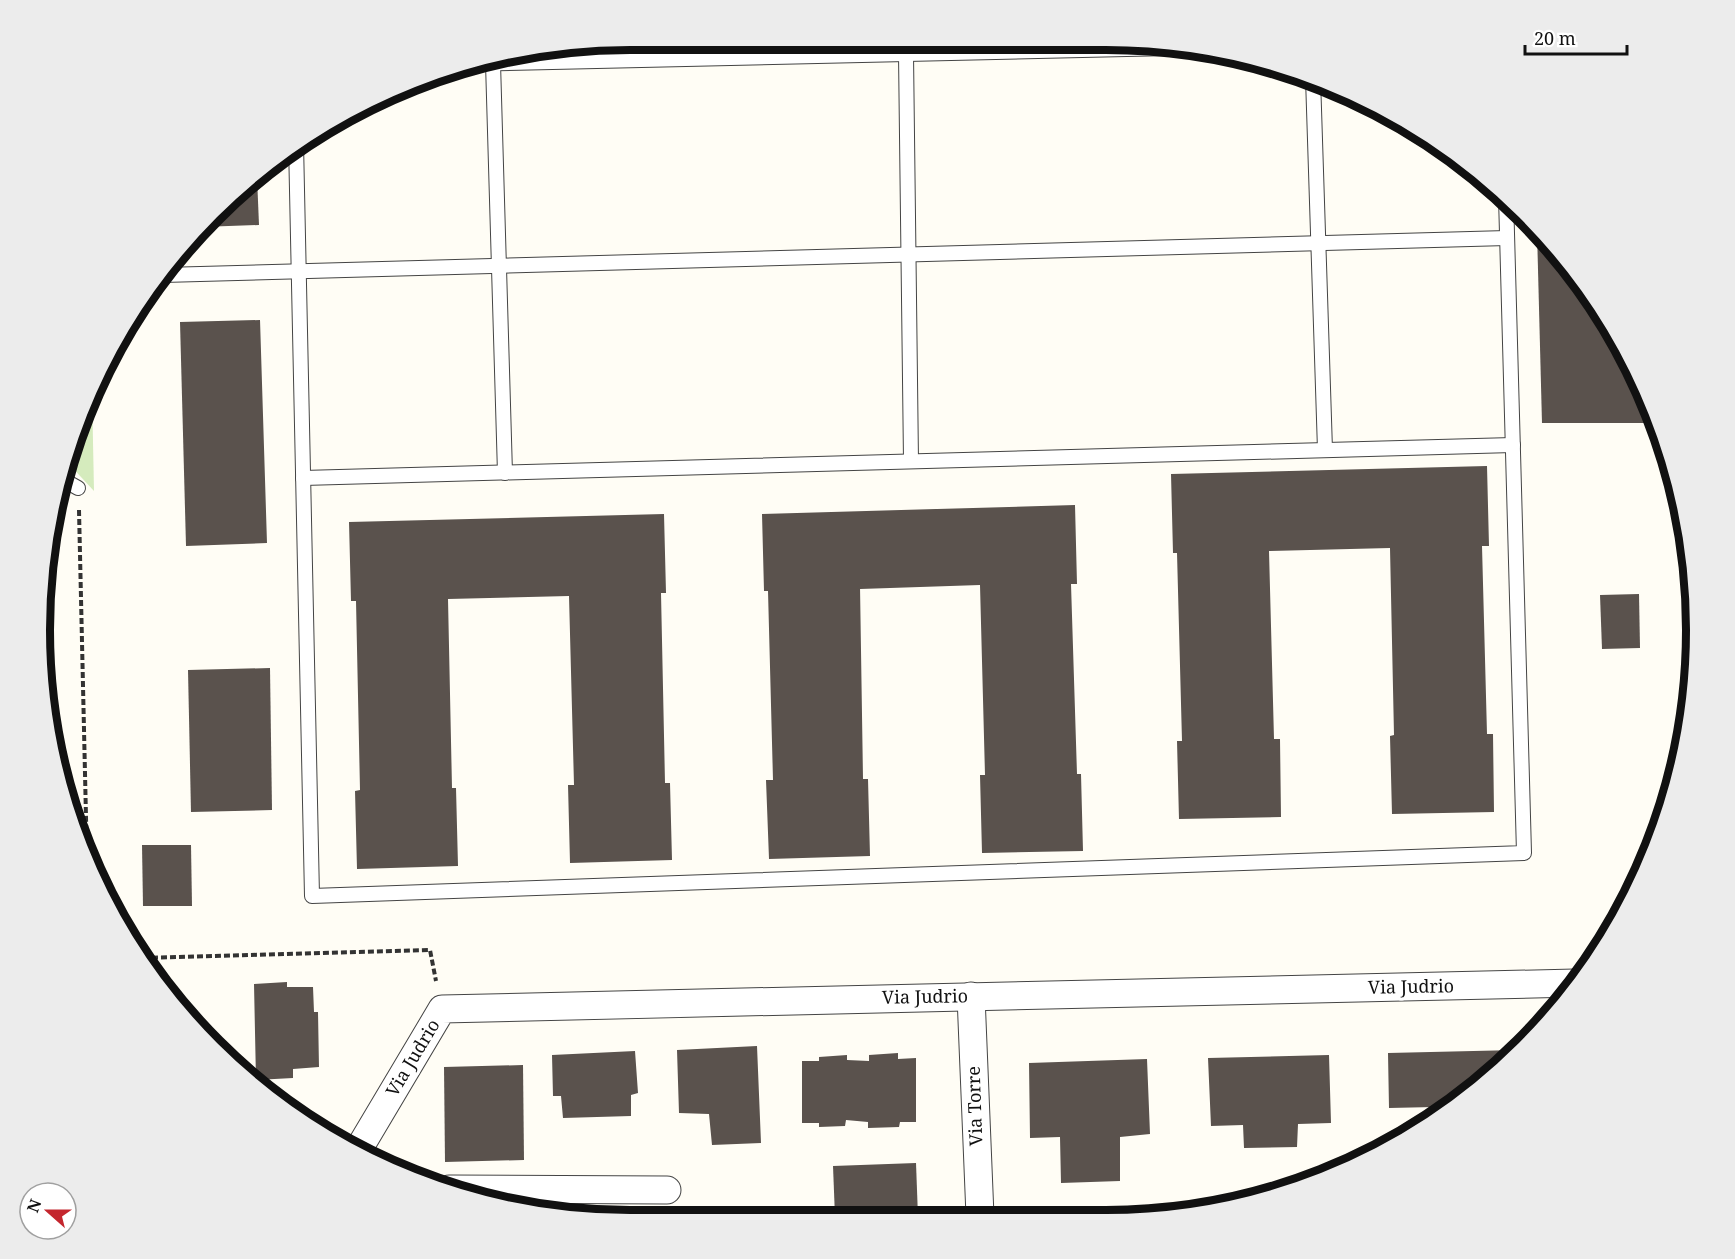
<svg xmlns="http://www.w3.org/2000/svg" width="1735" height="1259" viewBox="0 0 1735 1259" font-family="'Noto Serif',serif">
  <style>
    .green { fill: #d5ebbd }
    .building { fill: #5a524d }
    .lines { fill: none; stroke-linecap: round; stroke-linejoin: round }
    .service-casing { stroke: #444; stroke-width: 16 }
    .minor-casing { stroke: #444; stroke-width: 29 }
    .path { stroke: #333; stroke-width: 4; stroke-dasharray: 6 3; stroke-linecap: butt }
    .service { stroke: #fff; stroke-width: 14 }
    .minor { stroke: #fff; stroke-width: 27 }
    .labels { text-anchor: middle; stroke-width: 6; stroke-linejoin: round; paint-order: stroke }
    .street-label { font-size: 18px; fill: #111; stroke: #fff }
    .rim { fill: none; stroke: #111; stroke-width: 8 }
  </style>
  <rect width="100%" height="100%" fill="#fffdf5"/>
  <path class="green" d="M92 392 94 491 68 463Z"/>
  <g class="building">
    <path d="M257 177 259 225 201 227Z"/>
    <path d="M1537 231 1574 270 1635 368 1648 401V423H1542Z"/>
    <path d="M260 320 267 543 186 546 180 322Z"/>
    <path d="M1487 466 1489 546H1482L1487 734H1493L1494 812 1392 814 1390 736 1394 735 1390 548 1269 551 1274 739H1280L1281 817 1179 819 1177 741H1182L1177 553H1173L1171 474Z"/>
    <path d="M1075 505 1077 584H1071L1077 774H1081L1083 851 982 853 980 775H985L980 585 860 589V586L863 779H868L870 856 769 859 766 780H773L768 591H764L762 514Z"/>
    <path d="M664 514 666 593H661L665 783H670L672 860 570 863 568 785H574L569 596 448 599 452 788H456L458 866 357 869 355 791 360 790 356 601H351L349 522Z"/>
    <path d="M1639 594 1640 648 1602 649 1600 595Z"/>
    <path d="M270 668 272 810 191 812 188 670Z"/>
    <path d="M142 845H191L192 906H143Z"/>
    <path d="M287 982V987H313L314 1012H318L319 1067 293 1069V1078L256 1080 254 984Z"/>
    <path d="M757 1046 761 1143 712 1145 709 1114 679 1113 677 1050Z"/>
    <path d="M1516 1050 1465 1098 1435 1115 1434 1107 1389 1108 1388 1053Z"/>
    <path d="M635 1051 638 1093 631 1095V1116L563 1118 561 1096H553L552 1055Z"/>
    <path d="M898 1053V1059L916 1058V1122H900L899 1127 868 1128V1122L846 1120 845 1126 819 1127V1123H802V1061H819V1057L847 1055V1060L869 1061V1055Z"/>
    <path d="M1329 1055 1331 1123 1298 1124 1297 1147 1244 1148 1243 1125 1211 1126 1208 1058Z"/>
    <path d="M1147 1059 1150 1134 1120 1137V1181L1061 1183 1060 1137 1030 1138 1029 1063Z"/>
    <path d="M523 1065 524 1160 445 1162 444 1067Z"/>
    <path d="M916 1163 918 1217H835L833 1166Z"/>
  </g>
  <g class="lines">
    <g class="service-casing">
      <g id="service">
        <path d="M906 54 911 461"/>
        <path d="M493 63 505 473"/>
        <path d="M463 64 1171 48"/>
        <path d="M1313 78 1325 450"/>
        <path d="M296 143 312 896 1524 853 1506 197"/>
        <path d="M163 275 1507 238"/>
        <path d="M303 478 1513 445"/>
        <path d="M62 479 78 488"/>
      </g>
    </g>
    <g class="minor-casing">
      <g id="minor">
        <path d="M971 996 980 1216"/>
        <path d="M357 1152 442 1009 1575 983"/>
        <path d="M449 1189 667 1190"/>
      </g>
    </g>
    <g class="path">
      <path d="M79 510 87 861"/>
      <path d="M143 958 430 950 436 981"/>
    </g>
    <use href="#service" class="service"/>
    <use href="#minor" class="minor"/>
  </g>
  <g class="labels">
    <g class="street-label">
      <text transform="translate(1411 987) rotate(-1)" y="6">Via Judrio</text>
      <text transform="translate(925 997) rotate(-1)" y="6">Via Judrio</text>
      <text transform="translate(413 1058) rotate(-59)" y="6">Via Judrio</text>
      <text transform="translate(975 1106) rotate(-92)" y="6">Via Torre</text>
    </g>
  </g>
  <path d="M0 0H1735V1259H0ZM630 50H1106A580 580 0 0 1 1686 630V630A580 580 0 0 1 1106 1210H630A580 580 0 0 1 50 630V630A580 580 0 0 1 630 50Z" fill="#ececec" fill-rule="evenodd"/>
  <path class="rim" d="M630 50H1106A580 580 0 0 1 1686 630V630A580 580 0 0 1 1106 1210H630A580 580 0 0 1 50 630V630A580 580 0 0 1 630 50Z"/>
  <g transform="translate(48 1211) rotate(291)"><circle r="28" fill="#ffffff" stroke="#a0a0a0" stroke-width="1.5"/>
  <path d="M0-4.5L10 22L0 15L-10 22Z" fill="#c4262e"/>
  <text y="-9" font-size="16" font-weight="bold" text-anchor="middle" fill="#111111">N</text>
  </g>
  <path d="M1525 45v9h102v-9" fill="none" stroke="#111111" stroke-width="3"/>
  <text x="1534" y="45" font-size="18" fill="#111111" stroke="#ffffff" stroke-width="4.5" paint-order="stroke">20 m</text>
</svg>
